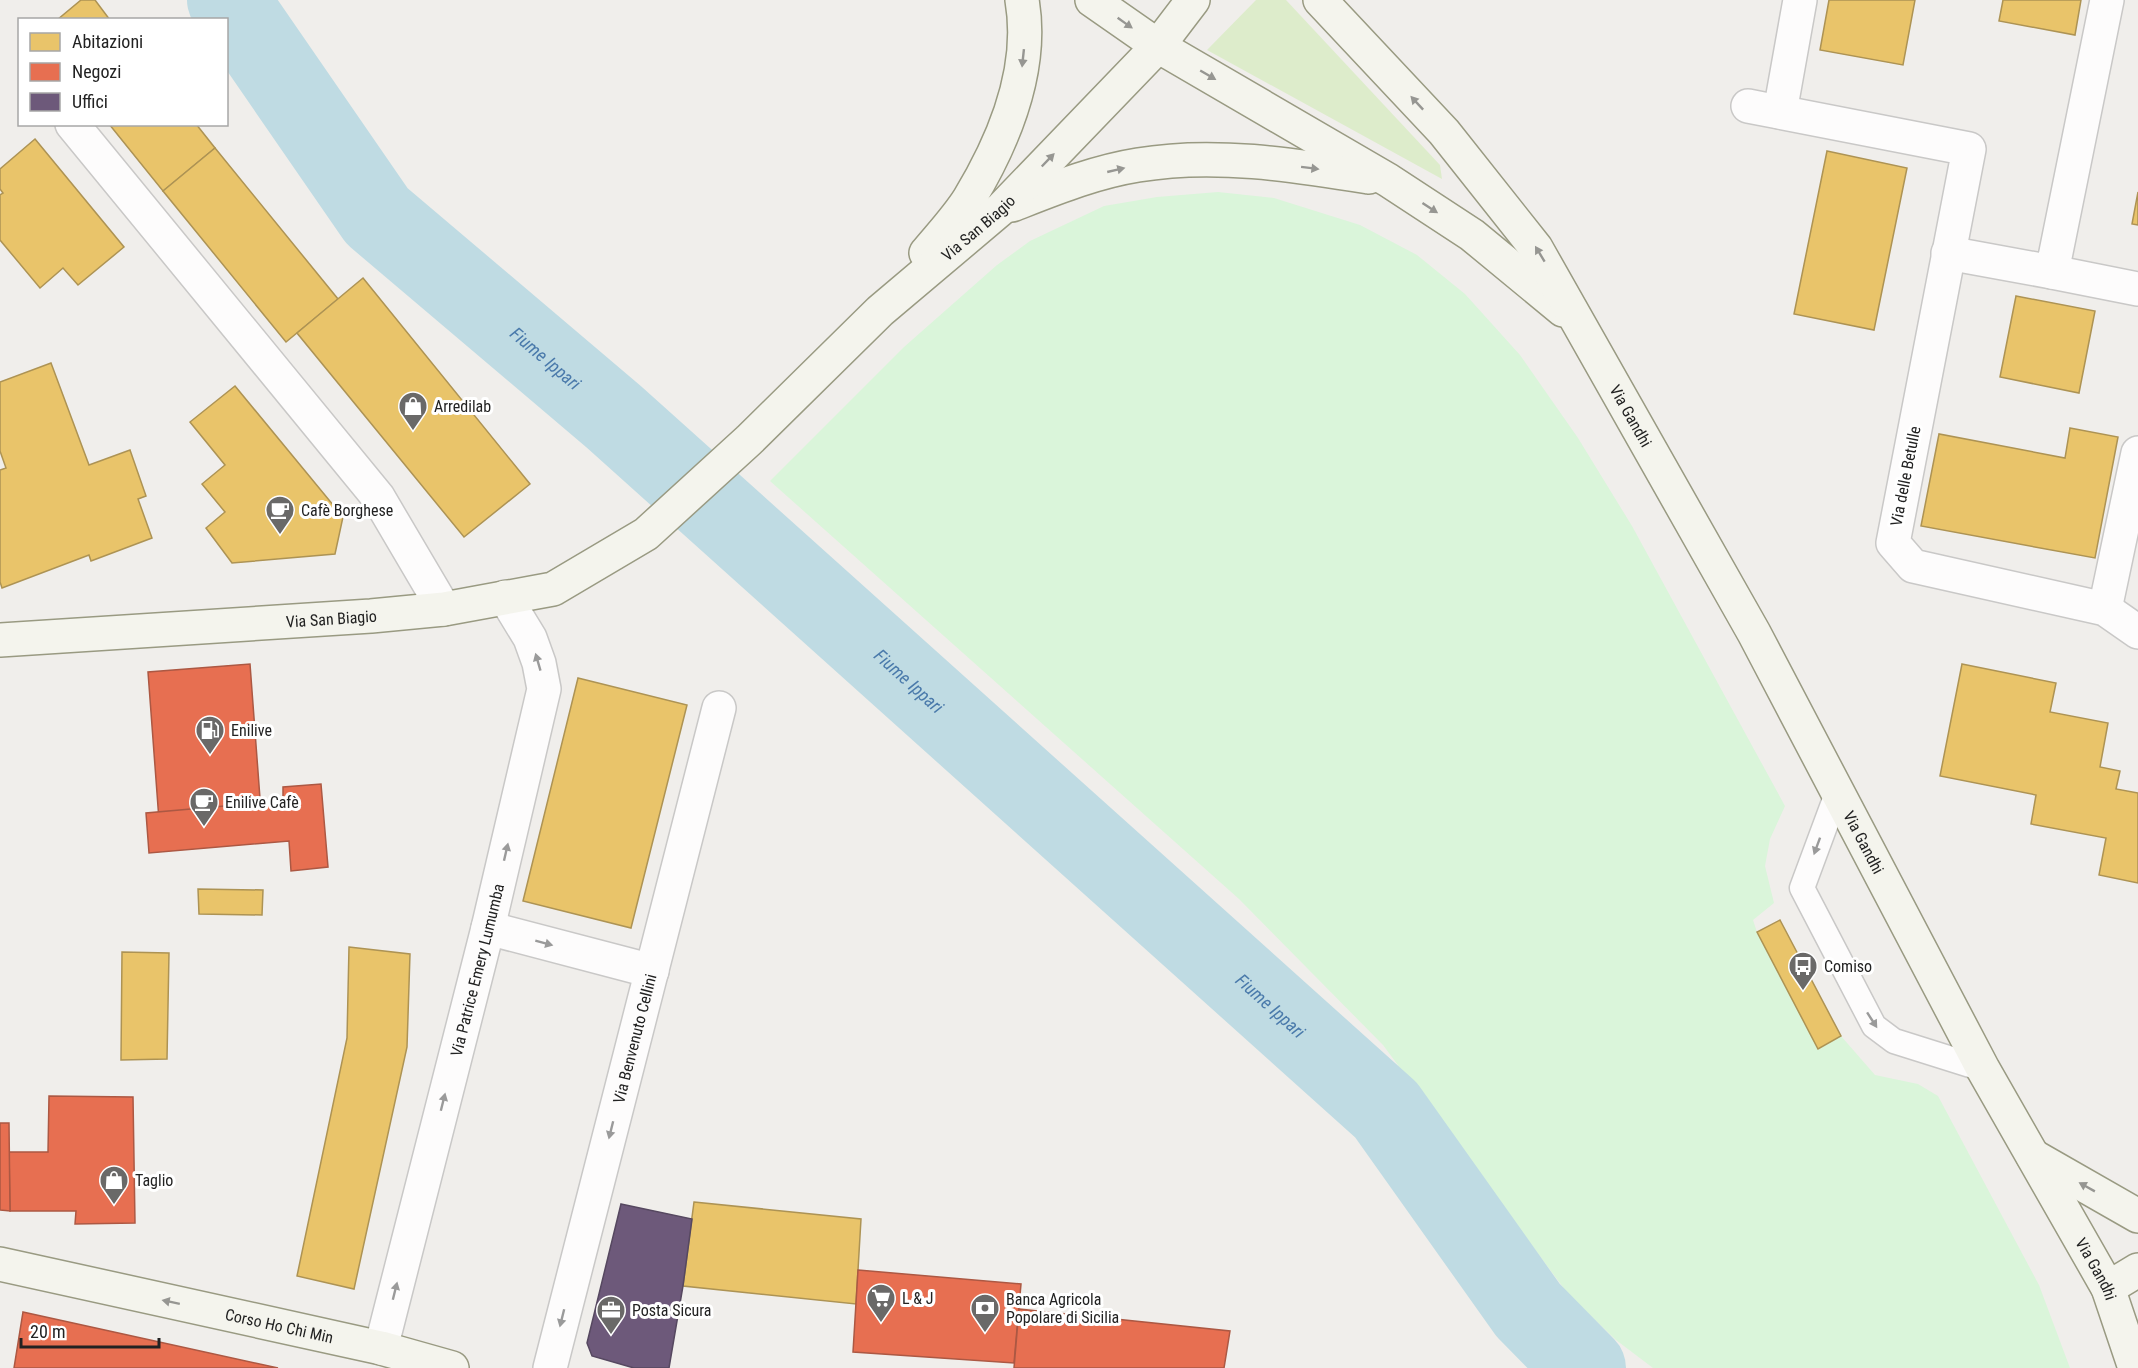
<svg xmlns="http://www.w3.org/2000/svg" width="2138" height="1368" viewBox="0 0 2138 1368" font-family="'Roboto Condensed',sans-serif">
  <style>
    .grass { fill: #ddeccb }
    .park { fill: #daf5da }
    .homes { fill: #e9c46a; stroke: #ad9354; stroke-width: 1.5 }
    .shops { fill: #e76f51; stroke: #ac5843; stroke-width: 1.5 }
    .offices { fill: #6d597a; stroke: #564860; stroke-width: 1.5 }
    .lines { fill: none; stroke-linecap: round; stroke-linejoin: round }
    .river { stroke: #bfdbe3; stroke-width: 82 }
    .lane-casing { stroke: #c9c8c7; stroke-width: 27 }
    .street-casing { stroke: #c9c8c7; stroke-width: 36 }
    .secondary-casing { stroke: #999a82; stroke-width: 36 }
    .lane { stroke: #fdfcfc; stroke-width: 24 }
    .street { stroke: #fdfcfc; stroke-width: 33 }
    .secondary { stroke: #f4f4ed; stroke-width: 33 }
    .oneway { fill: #969692 }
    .oneway2 { fill: #9a9a9a }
    .labels { text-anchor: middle; stroke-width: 6; stroke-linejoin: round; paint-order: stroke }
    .street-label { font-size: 16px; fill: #222; stroke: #fff }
    .poi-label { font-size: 16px; fill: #222; stroke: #fff; text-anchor: start }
    .water-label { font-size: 18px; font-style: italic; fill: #4a7aab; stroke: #fff }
  </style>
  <rect width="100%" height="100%" fill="#f0eeeb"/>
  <path class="grass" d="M1256 0H1286L1440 165 1442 179 1207 50Z"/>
  <path class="park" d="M1218 192 1274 198 1360 225 1417 255 1465 294 1520 355 1578 438 1632 526 1785 806 1770 839 1765 866 1774 903 1753 920 1757 932 1818 1049 1841 1036 1875 1075 1918 1084 1938 1096 2039 1285 2070 1368H1653L1616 1340 1568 1294 1383 1045 1239 899 770 481 904 347 997 265 1030 241 1104 206 1157 197Z"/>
  <g class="homes">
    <path d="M81 0H95L110 20H57Z"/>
    <path d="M1829 0H1915L1903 65 1820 50Z"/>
    <path d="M2003 0H2081L2075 35 1999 21Z"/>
    <path d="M109 124H196L215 148 163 191Z"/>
    <path d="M35 139 124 247 78 285 63 268 40 288 0 240V195L3 193 0 189V169Z"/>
    <path d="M215 148 338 299 286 342 163 191Z"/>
    <path d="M1827 151 1907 168 1874 330 1794 314Z"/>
    <path d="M2138 192V225L2132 224Z"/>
    <path d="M363 278 530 484 464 537 297 333Z"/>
    <path d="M2016 296 2095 311 2079 393 2000 377Z"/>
    <path d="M51 363 89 465 130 450 146 496 138 499 152 538 91 561 89 555 2 588 0 582V470L6 468 0 451V382Z"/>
    <path d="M235 386 343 517 335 554 232 563 206 528 225 512 202 484 225 465 190 422Z"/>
    <path d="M2070 428 2118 437 2095 558 1921 526 1939 434 2065 458Z"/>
    <path d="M1962 664 2056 683 2050 712 2108 723 2100 767 2120 771 2116 789 2138 793V883L2099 875 2106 838 2031 824 2036 795 1940 776Z"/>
    <path d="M578 678 687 705 631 928 523 901Z"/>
    <path d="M198 889 263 890 262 915 199 914Z"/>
    <path d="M1780 920 1841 1036 1818 1049 1757 932Z"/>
    <path d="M349 947 410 954 407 1047 354 1289 297 1276 347 1038Z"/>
    <path d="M122 952 169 953 167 1059 121 1060Z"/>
    <path d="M694 1202 861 1219 856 1304 683 1286Z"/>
  </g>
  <g class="shops">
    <path d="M250 664 261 812 159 820 148 672Z"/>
    <path d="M321 784 328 867 291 871 289 841 149 853 146 813 283 801V787Z"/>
    <path d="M49 1096 133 1097 135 1223 75 1224 76 1211H10L9 1152H48Z"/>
    <path d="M0 1123H9L10 1211 0 1210Z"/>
    <path d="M858 1270 1021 1284 1014 1363 853 1352Z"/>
    <path d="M1019 1309 1230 1331 1224 1368H1014Z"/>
    <path d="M23 1312 278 1368H14Z"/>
  </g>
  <path class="offices" d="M621 1204 692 1219 683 1286 669 1368H634L592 1356 587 1343Z"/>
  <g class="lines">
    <path class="river" id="s1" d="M228 0 377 216 614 417 1386 1110 1528 1310 1585 1368"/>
    <g class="lane-casing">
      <path id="lane" d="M1838 791 1802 888 1874 1026 1894 1041 1983 1069"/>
    </g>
    <g class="street-casing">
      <g id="street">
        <path d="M1748 106 1969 149 1893 543 1913 566 2105 609 2138 632"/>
        <path d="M1780 112 1800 0"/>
        <path d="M72 124 378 497 444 609"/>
        <path d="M1948 253 2052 272 2107 0"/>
        <path d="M2052 272 2138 289"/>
        <path d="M2105 609 2138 453"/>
        <path d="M488 928 652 971"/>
        <path id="s2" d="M381 1348 488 928 544 689 539 663 530 638 505 597"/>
        <path id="s3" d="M550 1368 719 708"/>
      </g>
    </g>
    <g class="secondary-casing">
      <g id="secondary">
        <path d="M1092 0 1158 46 1388 180 1472 235 1563 310"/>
        <path id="s4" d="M1320 0 1444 132 1536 248 1754 633 1983 1069 2108 1288 2135 1368"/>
        <path d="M1012 205C1053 189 1094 172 1138 165 1214 152 1294 165 1369 177"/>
        <path d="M926 253C940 236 957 218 969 199 1004 141 1034 69 1022 0"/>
        <path id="s5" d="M0 640 371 616 444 609 553 589 646 534 749 440 880 311 1002 208 1158 46 1193 0"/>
        <path d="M2033 1156 2138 1216"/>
        <path id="s6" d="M0 1264 381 1348 452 1368"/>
        <path d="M2108 1288 2138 1270"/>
      </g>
    </g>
    <use href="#lane" class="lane"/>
    <use href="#street" class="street"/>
    <use href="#secondary" class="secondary"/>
  </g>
  <defs><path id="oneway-solid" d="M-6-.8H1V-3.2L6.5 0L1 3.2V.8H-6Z" transform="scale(1.5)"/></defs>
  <g class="oneway">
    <use href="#oneway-solid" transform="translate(1125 23) rotate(35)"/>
    <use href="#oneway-solid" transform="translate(1023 58) rotate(96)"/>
    <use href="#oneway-solid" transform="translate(1208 75) rotate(30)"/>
    <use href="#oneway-solid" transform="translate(1417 103) rotate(-133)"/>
    <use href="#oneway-solid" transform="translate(1048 160) rotate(-46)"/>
    <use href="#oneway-solid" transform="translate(1310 168) rotate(7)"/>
    <use href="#oneway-solid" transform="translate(1116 170) rotate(-13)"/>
    <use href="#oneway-solid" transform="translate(1430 208) rotate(33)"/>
    <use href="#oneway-solid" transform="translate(1540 254) rotate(-121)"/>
    <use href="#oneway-solid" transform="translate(2087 1187) rotate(-151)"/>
    <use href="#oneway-solid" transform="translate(171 1302) rotate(-168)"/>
  </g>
  <g class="oneway2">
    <use href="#oneway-solid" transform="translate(538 662) rotate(-106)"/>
    <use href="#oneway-solid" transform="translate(1817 846) rotate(110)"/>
    <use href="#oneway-solid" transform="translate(506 852) rotate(-77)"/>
    <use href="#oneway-solid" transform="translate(544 943) rotate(15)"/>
    <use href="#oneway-solid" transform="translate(1872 1020) rotate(57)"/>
    <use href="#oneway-solid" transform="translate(443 1102) rotate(-76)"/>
    <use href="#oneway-solid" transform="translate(611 1130) rotate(104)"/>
    <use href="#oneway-solid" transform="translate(395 1291) rotate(-76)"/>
    <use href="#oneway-solid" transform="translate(562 1318) rotate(104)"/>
  </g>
  <defs>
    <g id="shop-pin" transform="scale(1.5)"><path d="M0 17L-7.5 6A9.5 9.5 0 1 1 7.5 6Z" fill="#6a6968" stroke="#fff"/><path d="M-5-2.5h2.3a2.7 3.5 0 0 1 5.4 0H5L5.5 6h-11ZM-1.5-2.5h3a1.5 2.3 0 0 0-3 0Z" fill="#fff"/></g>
    <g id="cafe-pin" transform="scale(1.5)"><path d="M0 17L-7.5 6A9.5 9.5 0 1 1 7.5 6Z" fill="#6a6968" stroke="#fff"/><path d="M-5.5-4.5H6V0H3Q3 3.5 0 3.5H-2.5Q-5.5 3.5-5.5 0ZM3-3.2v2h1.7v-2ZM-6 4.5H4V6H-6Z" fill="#fff"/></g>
    <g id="fuel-pin" transform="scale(1.5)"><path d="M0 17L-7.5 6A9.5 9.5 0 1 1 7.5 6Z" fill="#6a6968" stroke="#fff"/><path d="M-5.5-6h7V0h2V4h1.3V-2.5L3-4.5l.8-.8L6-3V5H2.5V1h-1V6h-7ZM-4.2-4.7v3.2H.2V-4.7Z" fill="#fff"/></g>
    <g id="bus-pin" transform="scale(1.5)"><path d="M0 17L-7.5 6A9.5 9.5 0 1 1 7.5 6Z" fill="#6a6968" stroke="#fff"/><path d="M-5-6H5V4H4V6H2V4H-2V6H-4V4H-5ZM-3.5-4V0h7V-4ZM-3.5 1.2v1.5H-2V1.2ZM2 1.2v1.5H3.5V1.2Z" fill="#fff"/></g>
    <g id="supermarket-pin" transform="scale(1.5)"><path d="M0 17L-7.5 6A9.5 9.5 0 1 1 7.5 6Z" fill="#6a6968" stroke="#fff"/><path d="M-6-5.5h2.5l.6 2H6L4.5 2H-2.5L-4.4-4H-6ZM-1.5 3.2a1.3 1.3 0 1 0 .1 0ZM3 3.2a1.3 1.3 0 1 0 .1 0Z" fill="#fff"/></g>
    <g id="bank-pin" transform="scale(1.5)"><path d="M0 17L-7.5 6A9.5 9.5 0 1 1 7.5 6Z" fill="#6a6968" stroke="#fff"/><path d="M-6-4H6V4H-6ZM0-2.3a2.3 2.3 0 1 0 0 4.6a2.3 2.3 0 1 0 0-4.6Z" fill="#fff"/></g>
    <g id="office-pin" transform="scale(1.5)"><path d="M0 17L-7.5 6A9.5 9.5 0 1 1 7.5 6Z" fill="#6a6968" stroke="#fff"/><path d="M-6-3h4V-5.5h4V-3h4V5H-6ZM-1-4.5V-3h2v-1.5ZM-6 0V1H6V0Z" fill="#fff"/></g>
  </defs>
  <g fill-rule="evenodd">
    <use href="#shop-pin" x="413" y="406"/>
    <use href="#cafe-pin" x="280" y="510"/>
    <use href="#fuel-pin" x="210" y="730"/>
    <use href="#cafe-pin" x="204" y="802"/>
    <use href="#bus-pin" x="1803" y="966"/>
    <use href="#shop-pin" x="114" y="1180"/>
    <use href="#supermarket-pin" x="881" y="1298"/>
    <use href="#bank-pin" x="985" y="1308"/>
    <use href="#office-pin" x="611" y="1310"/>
  </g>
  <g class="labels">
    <g class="street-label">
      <text dy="6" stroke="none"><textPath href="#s5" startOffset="1116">Via San Biagio</textPath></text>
      <text dy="6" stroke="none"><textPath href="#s4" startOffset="522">Via Gandhi</textPath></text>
      <text transform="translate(1905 476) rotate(-79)" y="6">Via delle Betulle</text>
      <text dy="6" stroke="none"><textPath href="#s5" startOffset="332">Via San Biagio</textPath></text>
      <text dy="6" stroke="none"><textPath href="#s4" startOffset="1008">Via Gandhi</textPath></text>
      <text dy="6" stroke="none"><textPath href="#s2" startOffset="390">Via Patrice Emery Lumumba</textPath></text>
      <text dy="6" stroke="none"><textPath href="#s3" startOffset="340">Via Benvenuto Cellini</textPath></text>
      <text dy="6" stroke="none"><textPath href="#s4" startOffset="1494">Via Gandhi</textPath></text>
      <text dy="6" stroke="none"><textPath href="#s6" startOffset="286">Corso Ho Chi Min</textPath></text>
    </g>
    <g class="poi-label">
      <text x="434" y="412">Arredilab</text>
      <text x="301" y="516">Cafè Borghese</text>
      <text x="231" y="736">Enilive</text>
      <text x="225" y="808">Enilive Cafè</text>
      <text x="1824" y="972">Comiso</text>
      <text x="135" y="1186">Taglio</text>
      <text x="902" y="1304">L &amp; J</text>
      <text x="1006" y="1305">Banca Agricola<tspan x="1006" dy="18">Popolare di Sicilia</tspan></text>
      <text x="632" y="1316">Posta Sicura</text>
    </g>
    <g class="water-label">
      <text dy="6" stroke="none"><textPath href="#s1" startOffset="483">Fiume Ippari</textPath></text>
      <text dy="6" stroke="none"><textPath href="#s1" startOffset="969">Fiume Ippari</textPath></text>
      <text dy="6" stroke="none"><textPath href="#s1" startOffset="1455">Fiume Ippari</textPath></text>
    </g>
  </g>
  <rect x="18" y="18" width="210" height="108" fill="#ffffff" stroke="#a7a7a7" stroke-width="1.5"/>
  <rect x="30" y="33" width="30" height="18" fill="#e9c46a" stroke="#a7a7a7" stroke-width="1.5"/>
  <text x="72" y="48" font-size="18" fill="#222222">Abitazioni</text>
  <rect x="30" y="63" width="30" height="18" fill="#e76f51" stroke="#a7a7a7" stroke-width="1.5"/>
  <text x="72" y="78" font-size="18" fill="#222222">Negozi</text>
  <rect x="30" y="93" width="30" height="18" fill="#6d597a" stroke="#a7a7a7" stroke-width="1.5"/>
  <text x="72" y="108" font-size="18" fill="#222222">Uffici</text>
  <path d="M21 1338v9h138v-9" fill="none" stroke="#222222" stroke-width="3"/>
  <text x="30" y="1338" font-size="18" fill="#222222" stroke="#ffffff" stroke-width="4.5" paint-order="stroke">20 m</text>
</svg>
